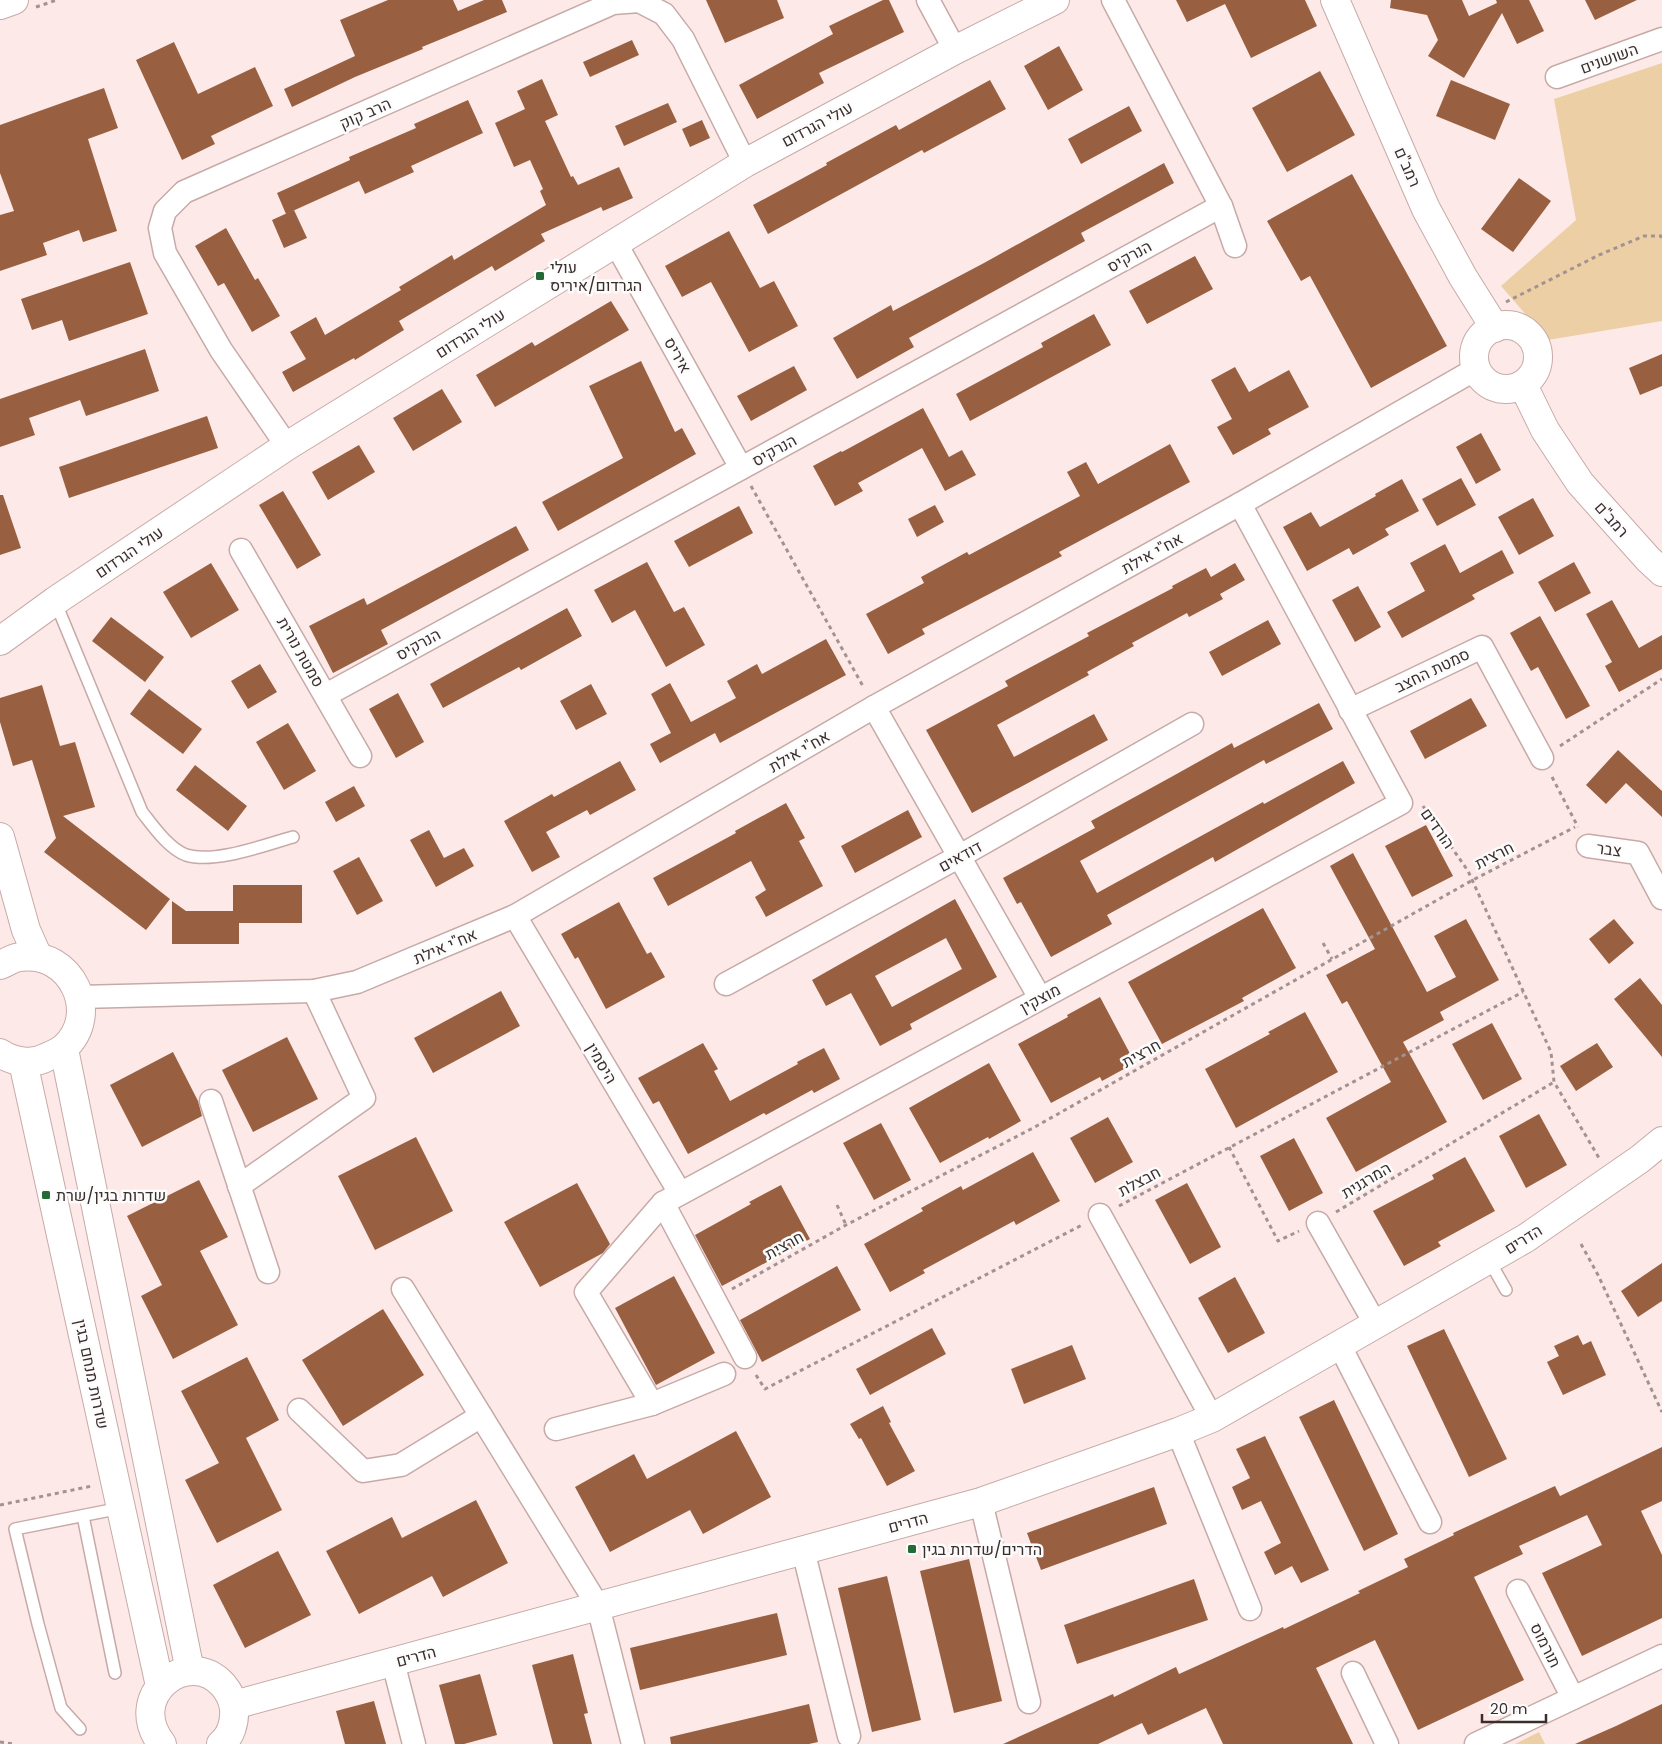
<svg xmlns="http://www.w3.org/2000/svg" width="1662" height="1744" viewBox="0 0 1662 1744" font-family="Poppins,Heebo,sans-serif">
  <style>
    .green { fill: #edcfa6 }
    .building { fill: #986040; fill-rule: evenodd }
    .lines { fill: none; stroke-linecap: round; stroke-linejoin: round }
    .service-casing { stroke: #c7aaa7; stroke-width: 14 }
    .minor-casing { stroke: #c7aaa7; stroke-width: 25 }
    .tertiary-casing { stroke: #c7aaa7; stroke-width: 30 }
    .trunk-casing { stroke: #c7aaa7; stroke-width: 30 }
    .path { stroke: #a29291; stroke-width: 3; stroke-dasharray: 4 4; stroke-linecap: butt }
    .service { stroke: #fff; stroke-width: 11 }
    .minor { stroke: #fff; stroke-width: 22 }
    .tertiary { stroke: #fff; stroke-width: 28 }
    .trunk { stroke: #fff; stroke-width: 28 }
    .poi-dot { fill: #256a36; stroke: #fcfcfc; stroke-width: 2 }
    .labels { text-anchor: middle; stroke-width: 5; stroke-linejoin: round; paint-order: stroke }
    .street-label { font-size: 16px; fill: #3a2e2d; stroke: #fcfcfc }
    .poi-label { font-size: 16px; fill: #3a2e2d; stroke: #fcfcfc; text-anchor: start }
  </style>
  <rect width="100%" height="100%" fill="#fdeae8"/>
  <g class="green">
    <path d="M1662 63V321L1548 340 1501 286 1576 220 1554 99Z"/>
    <path d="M1539 1732 1545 1744H1515Z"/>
  </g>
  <g class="building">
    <path d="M388 0H453L458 11 484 0H502L507 12 422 47 423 49 355 77 292 107 284 89 355 56 340 20Z"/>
    <path d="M706 0H777L784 18 725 43Z"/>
    <path d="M883 0H889L904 32 819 73 824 83 757 119 739 85 833 34 829 26Z"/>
    <path d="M1176 0H1305L1317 26 1251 58 1225 4 1187 22Z"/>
    <path d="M1391 0H1462L1469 16 1497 3 1496 0H1529L1544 31 1517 44 1502 13 1464 78 1428 56 1438 40 1427 15 1390 8Z"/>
    <path d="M1585 0H1637L1595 20Z"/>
    <path d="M632 40 639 55 590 77 583 62Z"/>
    <path d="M174 42 198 94 255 67 273 106 211 136 215 144 182 160 136 60Z"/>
    <path d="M1059 46 1083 90 1048 110 1024 66Z"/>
    <path d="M1320 71 1355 135 1287 172 1252 108Z"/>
    <path d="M542 79 558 115 545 121 571 177 573 176 578 185 619 167 633 198 603 211 601 207 541 234 545 241 495 271 492 266 399 321 404 330 355 360 354 358 293 392 282 372 306 359 290 332 316 317 325 335 401 290 399 287 452 255 454 260 546 205 540 191 543 189 530 160 514 167 495 123 525 109 517 91Z"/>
    <path d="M990 80 1006 109 924 153 922 150 768 234 753 205 827 165 826 163 896 125 899 130Z"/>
    <path d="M1451 80 1510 104 1495 140 1436 116Z"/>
    <path d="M104 88 118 128 88 139 117 231 83 242 79 230 43 243 47 255 0 271V215L14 211 0 173V125Z"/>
    <path d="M468 100 483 133 411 166 414 172 365 194 359 181 286 214 277 193 350 160 349 157 416 128 414 124Z"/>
    <path d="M668 103 677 122 624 146 615 126Z"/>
    <path d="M1129 106 1142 131 1081 164 1068 139Z"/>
    <path d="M702 120 710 138 690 147 682 129Z"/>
    <path d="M1164 163 1174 183 1081 233 1085 241 909 338 914 347 857 379 833 338 891 305 893 311 984 263Z"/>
    <path d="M1352 174 1447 346 1371 388 1310 276 1301 281 1267 221Z"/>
    <path d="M1519 178 1551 201 1513 252 1481 229Z"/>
    <path d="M294 210 307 238 284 248 272 220Z"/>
    <path d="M226 228 255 280 258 278 280 316 252 332 224 283 218 286 195 246Z"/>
    <path d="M729 231 760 288 774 281 798 326 749 352 711 282 682 297 665 266Z"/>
    <path d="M1195 256 1213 289 1147 324 1129 291Z"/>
    <path d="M130 262 148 314 69 341 62 320 32 330 21 299Z"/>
    <path d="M611 301 629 330 495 407 476 375 532 342 535 346Z"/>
    <path d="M1094 314 1111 345 970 421 956 394 1043 347 1041 343Z"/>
    <path d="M145 349 159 391 86 416 80 400 29 418 35 435 0 447V399Z"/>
    <path d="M1662 354V386L1640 395 1629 368Z"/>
    <path d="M641 361 675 432 682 428 696 454 558 531 542 502 623 458 589 386Z"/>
    <path d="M794 366 807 390 751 421 737 396Z"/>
    <path d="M1235 367 1249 392 1289 370 1309 407 1268 429 1271 434 1233 455 1217 427 1232 419 1211 380Z"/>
    <path d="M442 389 462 422 413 451 393 418Z"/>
    <path d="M923 408 949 457 962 450 976 475 945 491 922 448 858 483 863 491 835 506 813 466 841 451 842 452Z"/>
    <path d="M207 416 218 448 69 498 59 467Z"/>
    <path d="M1481 433 1501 470 1476 484 1456 447Z"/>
    <path d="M1170 444 1190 482 1059 552 1062 556 922 629 925 634 888 654 866 614 924 583 921 577 967 552 969 555 1080 496 1067 472 1086 462 1098 484Z"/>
    <path d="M359 445 375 472 328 500 312 472Z"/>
    <path d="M1461 478 1476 505 1437 526 1422 499Z"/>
    <path d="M1402 479 1419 511 1385 529 1389 535 1353 555 1349 548 1307 571 1283 527 1311 512 1320 527 1376 496 1375 494Z"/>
    <path d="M283 491 321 555 297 569 259 505Z"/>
    <path d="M0 495H3L21 548 0 555Z"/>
    <path d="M1533 498 1554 536 1519 555 1498 517Z"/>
    <path d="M935 505 944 522 917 537 908 519Z"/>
    <path d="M739 506 753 533 689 567 674 541Z"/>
    <path d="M516 526 529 550 381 630 388 644 333 673 309 626 364 598 367 605Z"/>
    <path d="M1445 544 1460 573 1502 550 1514 573 1472 595 1475 599 1402 638 1387 612 1425 591 1410 563Z"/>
    <path d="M647 562 674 612 684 607 705 645 666 667 635 610 612 623 594 590Z"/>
    <path d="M1574 562 1591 593 1555 612 1538 582Z"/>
    <path d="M211 563 239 610 191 638 163 592Z"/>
    <path d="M1235 563 1245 580 1220 594 1223 599 1189 617 1187 613 1132 643 1134 646 1087 672 1089 675 997 725 1014 757 1094 714 1108 740 972 813 926 730 1008 686 1005 681 1089 636 1087 633 1173 588 1172 586 1206 568 1211 577Z"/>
    <path d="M1358 586 1381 627 1355 642 1332 600Z"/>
    <path d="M1612 600 1639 648 1662 635V669L1619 692 1605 666 1612 662 1586 614Z"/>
    <path d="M567 608 582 636 521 670 519 667 443 708 430 684Z"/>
    <path d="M1540 616 1590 706 1566 719 1538 667 1531 671 1510 633Z"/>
    <path d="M111 617 164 657 145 682 92 641Z"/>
    <path d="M1268 620 1281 644 1222 676 1209 652Z"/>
    <path d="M826 639 846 675 720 743 715 733 660 763 650 744 671 733 651 694 670 683 691 722 736 698 727 681 757 664 762 674Z"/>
    <path d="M260 664 277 692 248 709 231 681Z"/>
    <path d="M591 684 607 714 576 730 560 701Z"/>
    <path d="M42 685 60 746 75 742 95 807 63 816 170 899 146 930 44 852 56 838 32 760 13 766 0 722V698Z"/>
    <path d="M149 689 202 729 183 754 130 714Z"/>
    <path d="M398 693 424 742 396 758 369 709Z"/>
    <path d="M1471 698 1487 726 1425 759 1410 731Z"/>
    <path d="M1319 703 1333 729 1266 764 1264 760 1080 861 1097 893 1263 802 1264 804 1343 761 1355 783 1215 862 1213 857 1107 915 1112 924 1051 957 1021 902 1017 904 1003 878 1095 828 1091 821 1173 776 1232 743 1234 748Z"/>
    <path d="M288 723 316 771 284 790 256 742Z"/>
    <path d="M1618 750 1662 791V817L1626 783 1606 804 1586 785Z"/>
    <path d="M620 761 636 790 590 815 587 810 546 832 560 857 532 872 504 821 552 794 554 797Z"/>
    <path d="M195 765 247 806 228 831 176 790Z"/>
    <path d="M354 786 365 806 336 822 325 802Z"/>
    <path d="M786 803 805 838 799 841 823 886 766 917 755 897 766 890 751 861 668 906 653 878 736 833 735 831Z"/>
    <path d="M908 810 922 837 855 873 841 846Z"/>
    <path d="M1426 825 1453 876 1412 897 1385 846Z"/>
    <path d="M429 830 444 858 464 848 474 866 436 887 410 840Z"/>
    <path d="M1353 853 1427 992 1456 977 1434 936 1466 919 1499 980 1440 1012 1444 1020 1403 1042 1447 1122 1356 1172 1326 1118 1391 1082 1347 1001 1342 1004 1326 975 1375 949 1330 866Z"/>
    <path d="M359 857 383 901 357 915 333 871Z"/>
    <path d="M233 885H302V923H239V944H172V901L186 911H233Z"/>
    <path d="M955 899 997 977 910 1024 912 1029 880 1046 851 993 826 1006 812 980ZM946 938 962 969 892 1007 875 976Z"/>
    <path d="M619 902 647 954 651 952 665 977 606 1009 578 957 575 959 561 934Z"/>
    <path d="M1263 908 1296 968 1242 998 1244 1001 1162 1044 1128 982Z"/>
    <path d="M1614 919 1634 943 1609 964 1589 939Z"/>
    <path d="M1640 978 1662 1005V1057L1614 999Z"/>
    <path d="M501 991 520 1026 433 1073 414 1038Z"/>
    <path d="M1100 997 1135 1063 1102 1081 1100 1077 1051 1103 1018 1044 1068 1017 1067 1015Z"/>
    <path d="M1305 1012 1338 1072 1236 1128 1205 1069 1270 1034 1268 1032Z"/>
    <path d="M1492 1023 1522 1079 1483 1100 1452 1044Z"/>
    <path d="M287 1037 318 1099 253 1132 222 1070Z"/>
    <path d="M703 1043 718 1069 714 1071 730 1101 798 1064 797 1062 824 1048 840 1079 814 1093 812 1090 766 1115 764 1113 688 1154 659 1101 653 1104 638 1078Z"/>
    <path d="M1597 1043 1613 1067 1576 1091 1560 1066Z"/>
    <path d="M173 1052 198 1101 202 1116 142 1147 110 1085Z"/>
    <path d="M989 1063 1021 1121 989 1139 988 1137 940 1163 909 1108Z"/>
    <path d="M1539 1114 1567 1165 1526 1188 1499 1136Z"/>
    <path d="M1108 1117 1133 1162 1095 1183 1070 1138Z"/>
    <path d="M881 1123 911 1180 874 1200 843 1143Z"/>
    <path d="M416 1137 453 1211 375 1250 338 1176Z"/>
    <path d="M1294 1138 1323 1193 1289 1211 1260 1156Z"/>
    <path d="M1033 1152 1060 1201 1016 1225 1014 1221 923 1270 925 1273 890 1292 864 1244 923 1211 921 1208 961 1186 963 1190Z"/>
    <path d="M1465 1157 1495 1211 1438 1242 1441 1246 1404 1266 1373 1211 1434 1179 1432 1175Z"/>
    <path d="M199 1180 228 1237 200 1251 238 1325 173 1359 141 1296 162 1285 127 1216Z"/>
    <path d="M577 1183 610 1244 603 1253 540 1287 504 1222Z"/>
    <path d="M1187 1183 1221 1247 1190 1264 1155 1200Z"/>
    <path d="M781 1185 810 1239 722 1286 695 1235 751 1204 749 1202Z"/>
    <path d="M1662 1263V1301L1638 1317 1621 1291Z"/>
    <path d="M837 1266 861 1310 762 1362 740 1320Z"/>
    <path d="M674 1276 715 1353 656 1385 615 1308Z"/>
    <path d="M1235 1277 1265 1333 1228 1353 1198 1298Z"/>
    <path d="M383 1309 424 1375 343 1426 302 1360Z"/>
    <path d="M932 1328 946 1354 870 1395 856 1369Z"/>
    <path d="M1444 1329 1507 1459 1469 1477 1407 1346Z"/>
    <path d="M1578 1335 1583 1345 1591 1341 1606 1375 1563 1395 1547 1362 1559 1356 1554 1346Z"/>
    <path d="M1072 1345 1086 1379 1024 1404 1011 1369Z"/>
    <path d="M247 1357 279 1420 246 1438 282 1510 217 1543 185 1480 219 1463 181 1391Z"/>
    <path d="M1334 1400 1398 1534 1364 1551 1299 1417Z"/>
    <path d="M883 1406 891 1422 889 1423 915 1471 887 1486 861 1438 859 1439 850 1424Z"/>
    <path d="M736 1431 771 1497 703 1534 690 1510 610 1552 575 1487 634 1454 647 1479Z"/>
    <path d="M1265 1436 1329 1570 1301 1583 1292 1566 1275 1575 1264 1552 1281 1543 1261 1501 1242 1510 1232 1487 1250 1478 1236 1449Z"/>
    <path d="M1662 1447V1501L1641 1511 1662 1555V1618L1582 1656 1542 1573 1602 1545 1587 1515 1519 1546 1523 1554 1474 1577 1524 1680 1418 1730 1375 1640 1316 1668 1353 1744H1223L1206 1708 1148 1735 1142 1723 1098 1744H1003L1113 1694 1114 1697 1176 1667 1179 1674 1283 1627 1284 1629 1360 1593 1358 1591 1408 1567 1404 1559 1454 1535 1453 1533 1555 1486 1560 1496Z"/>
    <path d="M1154 1487 1167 1524 1041 1570 1027 1533Z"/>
    <path d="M476 1500 508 1563 443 1597 432 1576 359 1614 326 1551 392 1517 402 1538Z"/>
    <path d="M278 1551 311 1615 245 1648 213 1585Z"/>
    <path d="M969 1559 1002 1701 954 1713 920 1571Z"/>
    <path d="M887 1576 921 1720 872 1732 838 1588Z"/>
    <path d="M1194 1579 1208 1620 1077 1664 1064 1625Z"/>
    <path d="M777 1613 787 1655 640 1690 630 1648Z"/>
    <path d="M573 1654 588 1713 584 1714 592 1744H553L532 1665Z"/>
    <path d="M480 1674 497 1735 464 1744H455L439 1685Z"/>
    <path d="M374 1701 386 1744H345L336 1711Z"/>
    <path d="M809 1704 818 1742 809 1744H671L670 1737Z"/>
    <path d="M1662 1704V1744H1575L1616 1726Z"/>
  </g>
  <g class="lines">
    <g class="service-casing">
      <g id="service">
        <path d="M55 601 142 812C153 826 169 849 186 855 215 864 264 845 293 837"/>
        <path d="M1489 1260 1506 1290"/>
        <path d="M83 1516 115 1673"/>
        <path d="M80 1729 61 1708 38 1624 15 1529 121 1508"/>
      </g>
    </g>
    <g class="minor-casing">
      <g id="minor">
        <path d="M928 0 955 50"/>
        <path d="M1113 0 1221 206 1235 246"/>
        <path d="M1557 77 1662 39"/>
        <path d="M615 242 741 468"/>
        <path d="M287 446 221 350 165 253 160 228 165 211 184 192 613 3 639 1 664 14 683 39 745 163"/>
        <path d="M241 550 360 756"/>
        <path d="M326 695 1221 206"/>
        <path d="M874 707 1040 998"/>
        <path d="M1350 710 1482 647 1542 758"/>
        <path d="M1588 846 1638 853 1662 898"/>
        <path d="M515 916 680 1193"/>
        <path d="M726 984 960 856 1192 724"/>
        <path d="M80 997 314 991 357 982 515 916 874 707 1240 504 1476 369"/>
        <path d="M211 1101 268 1272"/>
        <path d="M239 1186 364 1098 314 991"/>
        <path d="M1100 1215 1212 1418"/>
        <path d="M1318 1223 1376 1325"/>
        <path d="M403 1289 598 1606 633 1744"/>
        <path d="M1340 1346 1430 1522"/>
        <path d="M745 1357 663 1203 1401 803 1240 504"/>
        <path d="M652 1404 586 1292 663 1203"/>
        <path d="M299 1410 363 1471 401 1465 481 1416"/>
        <path d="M556 1429 652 1404 724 1374"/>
        <path d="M1178 1432 1250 1609"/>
        <path d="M981 1502 1029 1702"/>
        <path d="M803 1550 849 1736"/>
        <path d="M1518 1591 1573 1698"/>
        <path d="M393 1662 414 1744"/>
        <path d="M1353 1673 1387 1744"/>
        <path d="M1476 1744 1662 1656"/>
      </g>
    </g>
    <g class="tertiary-casing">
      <g id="tertiary">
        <path d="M1335 0 1426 209 1463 277 1495 328"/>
        <circle cx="1506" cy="357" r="32"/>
        <path d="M1523 385 1545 430 1580 483 1648 559 1662 572"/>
        <path d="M0 641 55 601 287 446 745 163 955 50 1055 0"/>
        <path d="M0 837 26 930 38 957"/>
        <path d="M0 965C6 963 14 957 21 957 71 950 102 1014 64 1048 59 1052 52 1055 47 1057 33 1065 13 1062 0 1053"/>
        <path d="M64 1049 190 1671"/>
        <path d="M23 1062 160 1686"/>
        <path d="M234 1705 981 1502 1178 1432 1212 1418 1526 1238 1640 1159 1662 1141"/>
        <path d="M162 1744C124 1696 188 1646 223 1685 229 1692 233 1700 234 1709 235 1722 231 1736 221 1744"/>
      </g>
    </g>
    <g class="trunk-casing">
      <path id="trunk" d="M0 5 14 0"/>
    </g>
    <g class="path">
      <path d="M36 7 57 0"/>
      <path d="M1506 302 1599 255 1644 236H1661L1662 238"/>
      <path d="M751 486 864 688"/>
      <path d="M1560 746 1662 679"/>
      <path d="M1552 777 1578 827"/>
      <path d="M1423 806 1468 871 1551 1052 1554 1082 1599 1158"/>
      <path d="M1323 943 1332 959"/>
      <path d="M1229 1147 1278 1241 1299 1231"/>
      <path d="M837 1205 846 1225"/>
      <path d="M1119 1206 1523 992"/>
      <path d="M1336 1212 1554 1082"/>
      <path d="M1581 1244 1598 1275 1662 1412"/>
      <path d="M732 1289 846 1225 1033 1128 1471 881 1575 827"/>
      <path d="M756 1375 765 1389 1082 1225"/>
      <path d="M0 1505 92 1486"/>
      <path d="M0 1742 14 1744"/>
    </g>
    <use href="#service" class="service"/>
    <use href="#minor" class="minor"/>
    <use href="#tertiary" class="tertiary"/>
    <use href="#trunk" class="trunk"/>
  </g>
  <g class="poi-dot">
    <rect x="535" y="271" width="10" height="10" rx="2.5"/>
    <rect x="41" y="1190" width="10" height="10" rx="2.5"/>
    <rect x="907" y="1544" width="10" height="10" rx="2.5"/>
  </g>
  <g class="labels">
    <g class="street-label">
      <text transform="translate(1609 58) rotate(-20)" y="6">השושנים</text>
      <text transform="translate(365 113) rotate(-24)" y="6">הרב קוק</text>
      <text transform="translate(817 124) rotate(-28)" y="6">עולי הגרדום</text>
      <text transform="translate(1408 167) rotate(66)" y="6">רמב"ם</text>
      <text transform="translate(1129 256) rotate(-29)" y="6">הנרקיס</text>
      <text transform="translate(470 333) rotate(-32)" y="6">עולי הגרדום</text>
      <text transform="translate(678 355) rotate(61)" y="6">איריס</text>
      <text transform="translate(774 450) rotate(-29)" y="6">הנרקיס</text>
      <text transform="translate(1612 519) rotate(48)" y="6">רמב"ם</text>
      <text transform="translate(129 552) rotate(-34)" y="6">עולי הגרדום</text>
      <text transform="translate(1152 553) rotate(-29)" y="6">אח"י אילת</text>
      <text transform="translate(418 644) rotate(-29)" y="6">הנרקיס</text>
      <text transform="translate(301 652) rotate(60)" y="6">סמטת נורית</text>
      <text transform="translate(1432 670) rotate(-26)" y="6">סמטת החצב</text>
      <text transform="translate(799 751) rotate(-30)" y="6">אח"י אילת</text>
      <text transform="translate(1438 828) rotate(55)" y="6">הורדים</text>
      <text transform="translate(1609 849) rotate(8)" y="6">צבר</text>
      <text transform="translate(1494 855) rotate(-27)" y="6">חרצית</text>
      <text transform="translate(960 856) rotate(-29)" y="6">דודאים</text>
      <text transform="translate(445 946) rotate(-23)" y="6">אח"י אילת</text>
      <text transform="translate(1040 998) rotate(-28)" y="6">מוצקין</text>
      <text transform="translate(1141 1053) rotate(-29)" y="6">חרצית</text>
      <text transform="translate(602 1063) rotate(59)" y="6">היסמין</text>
      <text transform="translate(1366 1180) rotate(-31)" y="6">המרגנית</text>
      <text transform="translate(1139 1181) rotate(-28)" y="6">חבצלת</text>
      <text transform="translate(1523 1239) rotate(-32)" y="6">הדרים</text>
      <text transform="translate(784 1245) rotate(-29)" y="6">חרצית</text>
      <text transform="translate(92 1374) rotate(78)" y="6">שדרות מנחם בגין</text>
      <text transform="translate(908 1522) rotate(-15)" y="6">הדרים</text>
      <text transform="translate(1546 1645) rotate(63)" y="6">תורמוס</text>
      <text transform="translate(416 1656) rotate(-15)" y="6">הדרים</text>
    </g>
    <g class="poi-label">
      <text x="550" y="273">עולי<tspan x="550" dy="18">הגרדום/איריס</tspan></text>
      <text x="56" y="1201">שדרות בגין/שרת</text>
      <text x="922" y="1555">הדרים/שדרות בגין</text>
    </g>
  </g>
  <path d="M1482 1714v8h64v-8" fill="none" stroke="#3a2e2d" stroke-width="2.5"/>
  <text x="1490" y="1714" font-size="15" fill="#3a2e2d" stroke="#fcfcfc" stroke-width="4" paint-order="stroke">20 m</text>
</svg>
